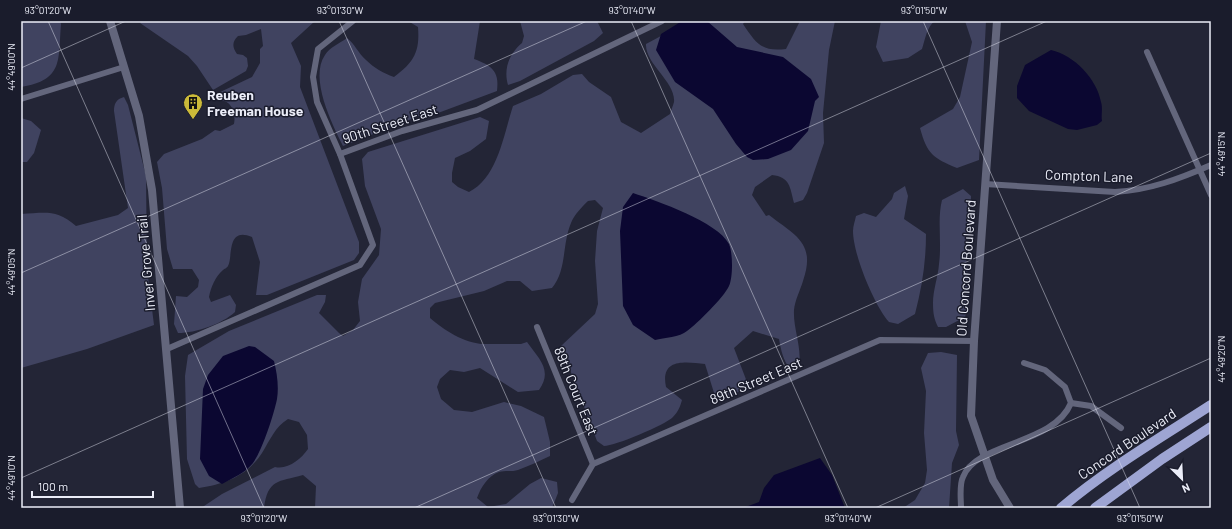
<svg xmlns="http://www.w3.org/2000/svg" width="1232" height="529" viewBox="0 0 1232 529" font-family="Barlow,sans-serif">
  <style>
    .green { fill: #404360 }
    .water { fill: #0b0731 }
    .lines { fill: none; stroke-linecap: round; stroke-linejoin: round }
    .minor { stroke: #63667c; stroke-width: 6 }
    .tertiary { stroke: #63667c; stroke-width: 8 }
    .primary { stroke: #9ea5d3; stroke-width: 10 }
    .ticks { fill: none; stroke: #ebedf8; stroke-width: 1; stroke-opacity: 0.45 }
    .labels { text-anchor: middle; stroke-width: 3; stroke-linejoin: round; paint-order: stroke }
    .poi-label { font-size: 14px; font-weight: bold; fill: #ebedf8; stroke: #1a1c2c; text-anchor: start }
    .street-label { font-size: 14px; fill: #ebedf8; stroke: #1a1c2c }
    .neatline { fill: none; stroke: #ebedf8; stroke-width: 1.5 }
    .ticks-label { font-size: 10px; text-anchor: middle; fill: #ebedf8 }
  </style>
  <rect width="100%" height="100%" fill="#232536"/>
  <g class="green">
    <path d="M21 21H60L61 24C58 60 64 80 21 87Z"/>
    <path d="M143 21H315L291 43 301 66 300 87 359 242V253L354 260 267 295H256L260 262 252 237C226 226 233 258 228 266 226 269 225 268 223 270 215 277 211 287 209 297L211 302 230 295 236 305 235 312C222 324 196 333 178 333L174 324 176 296 187 297 198 287 199 280 192 269H173L167 249 162 188 157 162 164 154 202 139 215 130 220 131 234 124C236 113 232 101 220 100L216 94 252 77 260 63V49L263 46 261 29 246 35 238 36C232 42 232 47 237 54L243 55 247 58 248 66 246 71 213 90 197 66 188 56 140 23Z"/>
    <path d="M408 21H480L474 59C490 65 500 70 497 91L438 113 424 114 343 146C332 124 309 78 325 55 329 48 340 43 347 38 355 44 358 53 366 60 374 68 383 73 394 77 414 62 420 52 418 27Z"/>
    <path d="M520 21H597L603 33 594 41 520 81 508 85C503 68 510 53 522 43L524 36Z"/>
    <path d="M689 21H745L743 24C756 43 761 52 786 49L800 21H835L829 50 823 113 824 143 807 193 803 200 794 203C790 187 790 177 772 175L755 187 752 195 766 216 769 215C796 236 816 243 803 281 800 291 795 300 794 310 793 329 802 347 799 365L790 369C783 360 781 350 779 339L753 331 734 348 747 382C741 392 727 403 715 396L705 364C685 362 660 358 666 387L682 400C680 407 678 412 673 417 665 425 615 446 604 446L597 441 561 346 595 314 598 304 595 261 597 231 603 208 595 200 588 201C582 207 574 215 571 223 562 244 567 270 552 288L532 291 520 281H507L484 291 435 303 430 308V318C444 330 464 343 483 344 496 344 509 344 521 344L527 342C539 359 553 370 539 390L518 392 480 368 464 372 450 370 440 379 437 387 441 399 454 410 472 412 504 402 521 406 544 417 550 442V456C539 461 529 466 518 470 512 472 505 470 499 472 488 476 481 487 477 498L488 507 506 504 530 484 541 478 557 482 558 493 552 508H315L316 486 303 475C278 482 268 479 264 508H201L222 494 275 467C288 470 301 459 308 449L307 435 299 422 288 419C275 427 270 440 262 453 247 476 225 484 199 488L195 484 187 459 185 376 188 355 229 331 317 295H326L325 302 319 313 339 333 343 336 353 330 360 321 358 302 362 279 379 255 381 229 365 186 362 159 368 152 480 117 489 121 486 139 470 151 455 158 452 173V182L458 187 469 192C498 178 504 133 513 106L541 94 573 75 582 74 589 82 611 97 621 122 641 133 670 114C671 110 673 106 674 102 676 82 645 64 646 44Z"/>
    <path d="M881 21H935C927 26 925 40 922 49L908 58 883 62 876 47Z"/>
    <path d="M965 21H986L979 160 957 168C933 158 927 154 920 128L953 109 960 97 972 42Z"/>
    <path d="M124 97 128 105 146 176 147 269 154 325 87 349 21 368V214C46 213 56 209 76 226L118 215 128 208 114 111C114 104 116 99 124 97Z"/>
    <path d="M21 118 31 121 41 130 34 153 27 162H21Z"/>
    <path d="M905 186 908 196 904 219 926 234C926 262 922 287 915 314L898 324 889 322C874 305 853 254 853 231 853 226 855 221 856 216L864 213 876 217 892 199 894 193Z"/>
    <path d="M963 189 971 196C971 211 967 225 966 240 964 266 974 292 965 317L946 327H938C934 319 933 313 933 303 933 290 938 277 939 264 942 242 937 220 942 200Z"/>
    <path d="M941 352 957 355 956 431 959 445 952 463 949 508H903L915 500 925 483 927 470 924 433 926 391 921 368 928 353Z"/>
  </g>
  <g class="water">
    <path d="M682 21H707L737 47 783 57 811 79 819 97 815 101 808 131 791 150 768 159 753 160 747 157 736 144 713 109 675 82 656 50 661 34Z"/>
    <path d="M1051 50C1074 55 1097 79 1101 102 1103 108 1101 115 1102 121L1097 125 1077 130 1068 129 1029 111 1017 98V86L1025 65Z"/>
    <path d="M633 193C657 201 718 222 729 244 733 253 733 277 729 286 724 297 697 324 687 331 680 337 664 338 655 340L633 325 623 306 620 231 623 207Z"/>
    <path d="M249 346 255 347 274 361C277 373 279 387 277 399 274 414 262 451 253 463 245 473 233 478 222 484L209 476 200 459 203 389 208 375 223 356Z"/>
    <path d="M820 458 832 475 845 508H743L759 502 764 488 774 475Z"/>
  </g>
  <g class="lines">
    <g class="minor">
      <path d="M1147 52 1211 195"/>
      <path d="M21 99 124 67"/>
      <path d="M340 154 402 131 477 110 662 21"/>
      <path d="M985 184 1115 192C1150 190 1179 179 1211 165"/>
      <path d="M537 327 593 464"/>
      <path d="M167 349 360 265 373 245 340 154 317 102 313 77 318 49 353 21"/>
      <path d="M1071 403 1091 406 1121 428"/>
      <path d="M572 500 593 464 880 340 974 341"/>
      <path d="M961 508C961 499 959 485 963 477 976 442 1054 445 1071 403L1065 387 1045 370 1024 363"/>
    </g>
    <g class="tertiary">
      <path d="M110 21 139 116 152 190 180 508"/>
      <path d="M997 21 974 341 971 416 993 480 1010 508"/>
    </g>
    <g class="primary">
      <path d="M1061 508C1107 469 1160 438 1211 405"/>
      <path d="M1095 508 1162 459 1211 427"/>
    </g>
  </g>
  <path class="ticks" d="M48 21 264 508M339 21 556 508M631 21 848 508M923 21 1140 508M21 68 126 21M21 273 587 21M21 478 1047 21M414 508 1211 153M875 508 1211 358"/>
  <defs>
    <g id="building-pin" transform="scale(1)"><path d="M0 17L-7.5 6A9.5 9.5 0 1 1 7.5 6Z" fill="#cbba39" stroke="#1a1c2c"/><path d="M-4-6H4V6H1V3H-1V6H-4ZM-2.5-4.3h1.7v1.8h-1.7ZM.8-4.3h1.7v1.8H.8ZM-2.5-1h1.7V.8h-1.7ZM.8-1h1.7V.8H.8Z" fill="#111"/></g>
  </defs>
  <g fill-rule="evenodd">
    <use href="#building-pin" x="193" y="103"/>
  </g>
  <g class="labels">
    <g class="poi-label">
      <text x="207" y="100">Reuben<tspan x="207" dy="16">Freeman House</tspan></text>
    </g>
    <g class="street-label">
      <text transform="translate(390 124) rotate(-18)" y="5">90th Street East</text>
      <text transform="translate(1089 176) rotate(2)" y="5">Compton Lane</text>
      <text transform="translate(146 263) rotate(-95)" y="5">Inver Grove Trail</text>
      <text transform="translate(966 268) rotate(-86)" y="5">Old Concord Boulevard</text>
      <text transform="translate(756 381) rotate(-23)" y="5">89th Street East</text>
      <text transform="translate(576 391) rotate(68)" y="5">89th Court East</text>
      <text transform="translate(1127 444) rotate(-34)" y="5">Concord Boulevard</text>
    </g>
  </g>
  <rect width="1232" height="529" fill="none" stroke="#1a1c2c" stroke-width="44"/>
  <g transform="translate(1182 479) rotate(156)" stroke="#1a1c2c" stroke-width="3" paint-order="stroke">
  <path d="M0-3L7 15L0 10L-7 15Z" fill="#ebedf8"/>
  <text y="-6" font-size="11" font-weight="bold" text-anchor="middle" fill="#ebedf8">N</text>
  </g>
  <path d="M32 491v6h121v-6" fill="none" stroke="#ebedf8" stroke-width="2"/>
  <text x="38" y="491" font-size="12" fill="#ebedf8" stroke="#1a1c2c" stroke-width="3" paint-order="stroke">100 m</text>
  <rect x="22" y="22" width="1188" height="485" class="neatline"/>
  <g class="ticks-label">
    <text x="48" y="14">93°01'20"W</text>
    <text x="340" y="14">93°01'30"W</text>
    <text x="632" y="14">93°01'40"W</text>
    <text x="924" y="14">93°01'50"W</text>
    <text transform="translate(11 67) rotate(-90)" y="4">44°49'00"N</text>
    <text transform="translate(1221 154) rotate(-90)" y="4">44°49'15"N</text>
    <text transform="translate(11 272) rotate(-90)" y="4">44°49'05"N</text>
    <text transform="translate(1221 359) rotate(-90)" y="4">44°49'20"N</text>
    <text transform="translate(11 478) rotate(-90)" y="4">44°49'10"N</text>
    <text x="264" y="522">93°01'20"W</text>
    <text x="556" y="522">93°01'30"W</text>
    <text x="848" y="522">93°01'40"W</text>
    <text x="1140" y="522">93°01'50"W</text>
  </g>
</svg>
